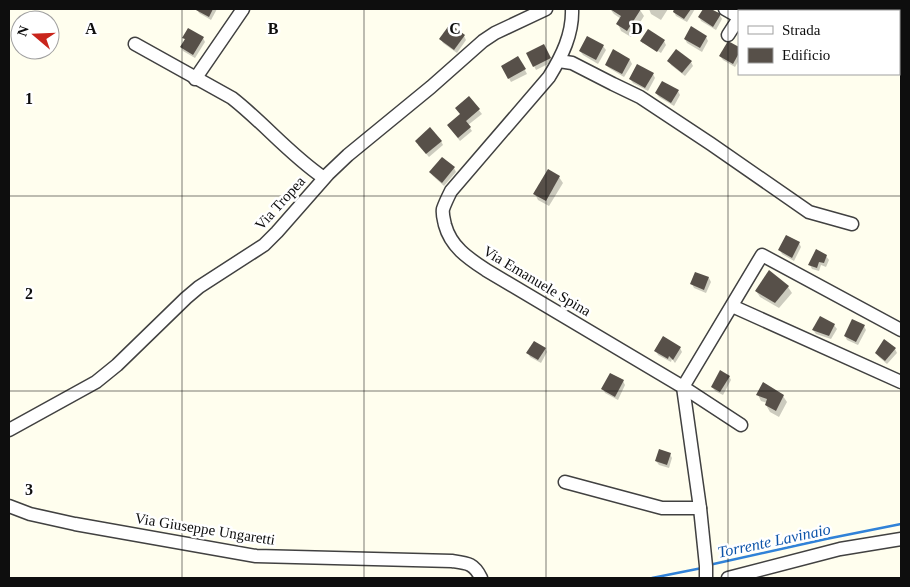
<svg xmlns="http://www.w3.org/2000/svg" width="910" height="587" viewBox="0 0 910 587" font-family="Georgia,serif">
  <style>
    .shadow { fill: #0003 }
    .lines { fill: none; stroke-linecap: round; stroke-linejoin: round }
    .stream { stroke: #3082d8; stroke-width: 2.5 }
    .building { fill: #575049 }
    .minor-casing { stroke: #414141; stroke-width: 15 }
    .minor { stroke: #fff; stroke-width: 12 }
    .grid { fill: none; stroke: #0e0e0e; stroke-width: 1; stroke-opacity: 0.55 }
    .labels { text-anchor: middle; stroke-width: 5; stroke-linejoin: round; paint-order: stroke }
    .street-label { font-size: 15px; fill: #0e0e0e; stroke: #fff }
    .water-label { font-size: 16px; font-style: italic; fill: #0d54a9; stroke: #fff }
    .grid-label { font-size: 16px; text-anchor: middle; font-weight: bold; fill: #0e0e0e; stroke: #fff; stroke-width: 5; stroke-linejoin: round; paint-order: stroke }
  </style>
  <rect width="100%" height="100%" fill="#fffeee"/>
  <g class="shadow">
    <path d="M197 9H217L211 20 199 13Z"/>
    <path d="M610 9H638L640 10 644 16 631 37 621 31 618 24 621 19 614 14Z"/>
    <path d="M649 9H668L661 20 651 14Z"/>
    <path d="M676 9H695L687 22 676 16 674 12Z"/>
    <path d="M704 9H709L720 15 722 19 716 30 701 21 699 17Z"/>
    <path d="M754 9H778L776 11H756Z"/>
    <path d="M791 9H805L802 11H793Z"/>
    <path d="M464 36 466 40 457 53 443 43 441 39Z"/>
    <path d="M706 37 708 41 702 52 687 43 685 39Z"/>
    <path d="M184 38H203L205 42 195 58 183 51 181 47 185 40Z"/>
    <path d="M642 41H664L666 45 661 53 643 42V44Z"/>
    <path d="M544 46 552 62 536 70 528 54Z"/>
    <path d="M603 46 606 50 598 64 583 55 580 51Z"/>
    <path d="M739 48V60L735 67 723 60 720 56Z"/>
    <path d="M614 51 630 60 632 64 624 77 609 68 606 65Z"/>
    <path d="M518 57 527 74 511 82 502 66Z"/>
    <path d="M669 61 691 62 693 66 685 76 671 65Z"/>
    <path d="M653 74 655 78 648 91 633 83 630 79Z"/>
    <path d="M678 91 680 95 674 106 659 97 656 93Z"/>
    <path d="M469 98 482 114 468 125 472 131 460 141 448 126 461 115Z"/>
    <path d="M441 141 443 145 429 157 418 145Z"/>
    <path d="M454 168 456 172 444 186 433 176 430 172Z"/>
    <path d="M559 177 563 183 549 206 538 200 535 194Z"/>
    <path d="M799 243 801 247 794 261 782 254 780 250Z"/>
    <path d="M826 256 829 260 826 267 821 265 819 271 812 269 810 265Z"/>
    <path d="M769 272 788 287 792 293 779 308 760 297 756 291Z"/>
    <path d="M709 278 711 282 706 293 694 288 692 284Z"/>
    <path d="M834 325 837 329 831 339 816 334 813 330Z"/>
    <path d="M864 326 866 330 858 345 847 340 845 336Z"/>
    <path d="M545 348 547 352 541 363 530 357 528 353Z"/>
    <path d="M680 348 682 352 675 363 672 359 671 362 658 355 656 351Z"/>
    <path d="M895 349 897 353 887 364 879 357 876 353Z"/>
    <path d="M729 376 731 380 723 395 715 391 712 387Z"/>
    <path d="M623 381 625 385 618 400 605 393 603 389Z"/>
    <path d="M758 395 783 396 787 402 779 417 770 412 766 405 767 403 761 401Z"/>
    <path d="M670 454 672 458 669 468 659 465 656 461Z"/>
  </g>
  <g class="lines">
    <g class="stream">
      <path d="M709 565 826 539 901 524"/>
      <path d="M652 578 702 568"/>
    </g>
  </g>
  <g class="building">
    <path d="M194 9H213L209 17Z"/>
    <path d="M610 9H641L627 31 616 24 621 16Z"/>
    <path d="M674 9H691L684 19 673 12Z"/>
    <path d="M703 9H711L721 14 713 27 698 17Z"/>
    <path d="M753 9H774L772 11H757Z"/>
    <path d="M450 24 465 35 454 50 439 39Z"/>
    <path d="M691 26 707 36 700 48 684 39Z"/>
    <path d="M188 28 204 37 193 55 180 47 185 39 182 38Z"/>
    <path d="M648 29 665 40 657 52 640 41Z"/>
    <path d="M587 36 604 45 596 60 579 51Z"/>
    <path d="M728 41 739 47V53L733 64 719 56Z"/>
    <path d="M544 44 551 58 533 67 526 53Z"/>
    <path d="M613 49 630 59 622 74 605 65Z"/>
    <path d="M676 49 692 61 682 73 667 61Z"/>
    <path d="M518 56 526 69 508 79 501 66Z"/>
    <path d="M637 64 654 73 645 88 629 79Z"/>
    <path d="M662 81 679 90 671 103 655 93Z"/>
    <path d="M469 96 480 109 466 121 471 127 458 138 447 125 460 114 455 108Z"/>
    <path d="M430 127 442 141 426 154 415 141Z"/>
    <path d="M442 157 455 167 442 183 429 172Z"/>
    <path d="M548 169 560 176 546 201 533 194Z"/>
    <path d="M786 235 800 242 792 258 778 250Z"/>
    <path d="M816 249 827 255 824 263 819 262 817 268 808 265Z"/>
    <path d="M769 270 789 286 775 303 755 291Z"/>
    <path d="M695 272 709 277 704 290 690 284Z"/>
    <path d="M820 316 835 324 829 336 812 330Z"/>
    <path d="M852 319 865 325 856 342 844 336Z"/>
    <path d="M663 336 681 347 673 360 669 356 668 359 654 351Z"/>
    <path d="M884 339 896 348 885 361 875 353Z"/>
    <path d="M534 341 546 348 538 360 526 353Z"/>
    <path d="M720 370 730 376 720 392 711 387Z"/>
    <path d="M610 373 624 380 615 397 601 389Z"/>
    <path d="M763 382 784 395 776 411 765 405 767 399 756 395Z"/>
    <path d="M659 449 671 453 667 465 655 461Z"/>
  </g>
  <g class="lines">
    <g class="minor-casing">
      <g id="minor">
        <path d="M572 9C573 34 562 56 549 77L451 191C448 197 445 203 443 209 442 214 444 220 445 225 451 247 468 258 486 270L683 387 700 508 706 566V578"/>
        <path d="M725 9 739 17"/>
        <path d="M728 35 739 18"/>
        <path d="M135 44 232 98C264 123 290 155 324 178"/>
        <path d="M559 61 572 63 613 84 640 97 711 144 809 212 852 224"/>
        <path d="M195 79 243 9"/>
        <path d="M732 306 901 382"/>
        <path d="M741 425 683 387 762 255 901 330"/>
        <path d="M9 430 96 382 117 365 186 298 199 287 264 245 277 232 328 174 348 155 431 87 483 41 495 33 546 9"/>
        <path d="M565 482 662 508H700"/>
        <path d="M9 506 30 514 75 524 256 556 452 561C467 563 474 563 481 578"/>
        <path d="M728 578 840 549 901 539"/>
      </g>
    </g>
    <use href="#minor" class="minor"/>
  </g>
  <path class="grid" d="M182 9V578M364 9V578M546 9V578M728 9V578M9 196H901M9 391H901"/>
  <g class="labels">
    <g class="street-label">
      <text transform="translate(280 203) rotate(-48)" y="5">Via Tropea</text>
      <text transform="translate(537 281) rotate(31)" y="5">Via Emanuele Spina</text>
      <text transform="translate(205 529) rotate(9)" y="5">Via Giuseppe Ungaretti</text>
    </g>
    <g class="water-label">
      <text transform="translate(774 540) rotate(-12)" y="6">Torrente Lavinaio</text>
    </g>
  </g>
  <g class="grid-label">
    <text x="91" y="34">A</text>
    <text x="273" y="34">B</text>
    <text x="455" y="34">C</text>
    <text x="637" y="34">D</text>
    <text x="29" y="104">1</text>
    <text x="29" y="299">2</text>
    <text x="29" y="495">3</text>
  </g>
  <rect width="910" height="587" fill="none" stroke="#0e0e0e" stroke-width="20"/>
  <rect x="738" y="10" width="162" height="65" fill="#ffffff" stroke="#9f9f9f"/>
  <rect x="748" y="26" width="25" height="8" fill="#ffffff" stroke="#9f9f9f"/>
  <text x="782" y="35" font-size="15" fill="#0e0e0e">Strada</text>
  <rect x="748" y="48" width="25" height="15" fill="#575049" stroke="#9f9f9f"/>
  <text x="782" y="60" font-size="15" fill="#0e0e0e">Edificio</text>
  <g transform="translate(35 35) rotate(289)"><circle r="24" fill="#ffffff" stroke="#9f9f9f"/>
  <path d="M0-4L9 19L0 12L-9 19Z" fill="#c9251b"/>
  <text y="-8" font-size="14" font-weight="bold" text-anchor="middle" fill="#0e0e0e">N</text>
  </g>
</svg>
